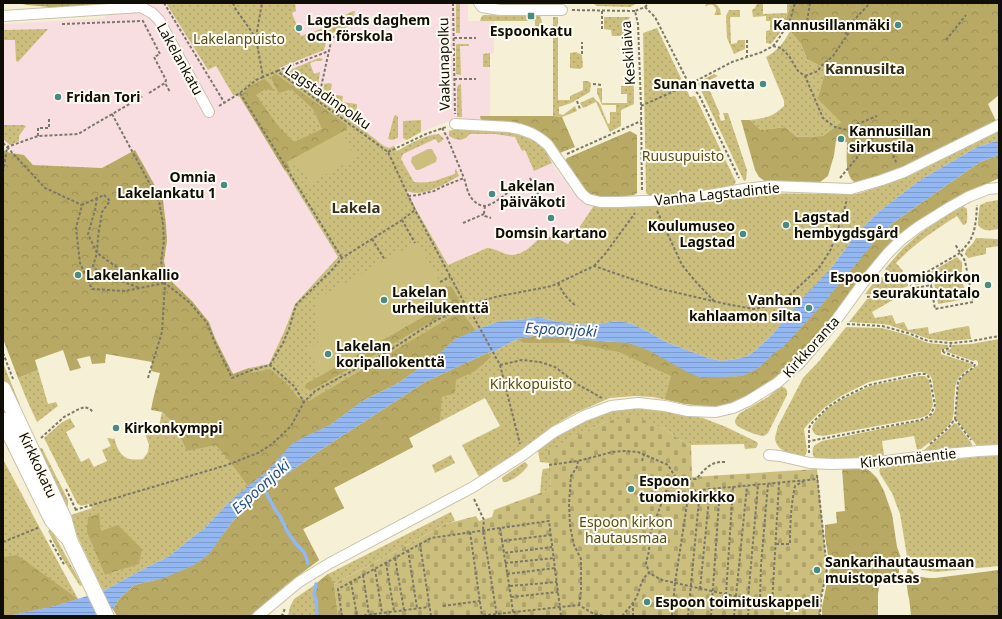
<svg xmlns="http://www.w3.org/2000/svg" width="1002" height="619" viewBox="0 0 1002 619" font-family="'Noto Sans',sans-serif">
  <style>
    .education { fill: #f9dee1 }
    .grass { fill: url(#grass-dots); fill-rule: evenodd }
    .forest { fill: url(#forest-crowns) }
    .cemetery { fill: url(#cemetery-stones) }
    .pitch { fill: #ccbf7e }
    .water { fill: url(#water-rules) }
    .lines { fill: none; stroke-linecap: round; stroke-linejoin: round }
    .stream { stroke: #92b7f1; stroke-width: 3.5 }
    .street-casing { stroke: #c7c2a9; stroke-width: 12 }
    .secondary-casing { stroke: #c7c2a9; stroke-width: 17 }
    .path { stroke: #7b7868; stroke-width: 2; stroke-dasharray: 3 2; stroke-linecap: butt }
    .street { stroke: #fff; stroke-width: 10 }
    .secondary { stroke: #fff; stroke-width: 15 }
    .poi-dot { fill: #468c83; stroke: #fffdf3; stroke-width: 1.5 }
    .labels { text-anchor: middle; stroke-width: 4; stroke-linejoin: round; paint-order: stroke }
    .poi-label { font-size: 14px; font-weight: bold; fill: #0f0e06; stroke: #fffdf3; text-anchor: start }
    .park-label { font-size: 14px; fill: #574d17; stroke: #fffdf3 }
    .street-label { font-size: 14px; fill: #0f0e06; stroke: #fffdf3 }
    .neighbourhood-label { font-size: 15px; font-weight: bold; fill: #34301b; stroke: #fffdf3 }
    .water-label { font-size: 15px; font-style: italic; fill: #255196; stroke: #fffdf3 }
  </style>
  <defs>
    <pattern id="grass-dots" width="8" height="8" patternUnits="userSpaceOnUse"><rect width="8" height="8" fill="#ccbf7e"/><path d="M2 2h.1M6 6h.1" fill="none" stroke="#aea36b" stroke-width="1.8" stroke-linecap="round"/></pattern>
    <pattern id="forest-crowns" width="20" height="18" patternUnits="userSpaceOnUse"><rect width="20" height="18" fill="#b8aa64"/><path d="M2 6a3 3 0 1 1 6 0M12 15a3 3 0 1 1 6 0" fill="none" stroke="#9d9155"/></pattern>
    <pattern id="cemetery-stones" width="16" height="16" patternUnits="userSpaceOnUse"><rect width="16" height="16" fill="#ccbf7e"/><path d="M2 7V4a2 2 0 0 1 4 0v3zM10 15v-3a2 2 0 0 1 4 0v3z" fill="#aea36b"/></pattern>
    <pattern id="water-rules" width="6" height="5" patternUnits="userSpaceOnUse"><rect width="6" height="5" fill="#92b7f1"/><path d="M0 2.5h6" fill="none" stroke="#7d9ccd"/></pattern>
  </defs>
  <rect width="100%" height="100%" fill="#f5f0d6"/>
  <g class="education">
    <path d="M110 3H166L208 70 216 66 233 95 240 97 338 256 290 315 284 332 269 364 249 368 233 374 215 338 209 322 192 301 168 278 164 261 167 241 135 150 102 168 33 165 24 155 14 153 3 141V24L105 18V6H107Z"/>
    <path d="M273 3H468V21H494V53L490 54V121H449L421 132 394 146 389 148 384 146 352 121 323 102 287 76 279 68Z"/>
    <path d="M457 129 509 131 535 141 545 150 558 173 561 176 571 190 579 197 595 204 568 244 541 238 531 247 517 255H505L491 248H487L448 265 416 209 394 162 410 144 432 134H439Z"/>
  </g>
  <g class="grass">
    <path d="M166 3H295L296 11 292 13 301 36 346 20 345 15 353 11H355L352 25 328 35 324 50 279 68 287 75V73L292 69 319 58 323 59 321 61H316L310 63 314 74 320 72 317 93 312 94 322 101V98L324 84 329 83 332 84 330 94 343 96 342 102 357 104V116L352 121 384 146 389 148 394 146 397 151C410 144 424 135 439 134L444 139 439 143 435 139 403 154 401 159 414 182C432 184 439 179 455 174V170L456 169 459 176C445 184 423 198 407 191L416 209 448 265 487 248C498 248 506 258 517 254 520 254 523 251 526 250 531 247 536 240 541 238 550 234 561 240 568 244L595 204H691L717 199 734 193 857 194 884 185 999 129V140L977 147 920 180 881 210 859 231 831 268 772 335 757 349 748 356 736 359 722 361 708 358 666 342 647 331 632 324 620 321 588 325 559 322 538 317 518 320 500 321 483 327 364 400 265 473 227 504 204 529 195 535 168 557 151 565 103 591 68 516 92 508 89 504C84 505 80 507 77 503L44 438 61 423 70 418 75 427 66 432 81 462 89 458 94 467 107 461 102 450 111 446 107 438 114 439V437C118 454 124 462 143 459L148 452 149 445 146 436 147 429 158 431 162 412 165 415 233 374 249 368 269 364 284 332 295 304 338 257 240 97 233 95 216 66 208 70ZM100 522 101 531 126 568 105 575Z"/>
    <rect x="456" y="3" width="4" height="30"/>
    <path d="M592 3H638L630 7 597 6Z"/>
    <path d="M706 3H715L720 9 721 15H714C715 13 716 12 716 10 715 3 708 4 705 7Z"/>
    <path d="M757 3H763V14L787 13V3H791L783 29 771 44 766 43V31L770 30V21H766V16L753 17 752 10 755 8Z"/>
    <path d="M729 10H740V17H730L731 44 737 43 738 40H745V49L734 54 727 38 726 16Z"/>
    <path d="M484 15 540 16C544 23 540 27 535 32V21H480L482 16Z"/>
    <path d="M553 17H558V100H570V96L583 90V81H588L591 83 590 92 571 103 559 107V114L563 115 575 106 577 111 562 117 553 116Z"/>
    <path d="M604 17H630L629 20H631L632 36H633L634 104 621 110V126L610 132 596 102 583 108 580 103 593 97 600 104 608 124 610 123V112H616V105H602L597 93V88H602V103H627V94H621V86H627V69H631L632 36H612L611 30 604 29Z"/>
    <path d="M657 28 690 97 695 96 736 182 734 185 723 188 661 197 650 196 646 193 643 33Z"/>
    <path d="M48 29 18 62 16 61 15 40H3V33L4 30Z"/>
    <path d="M790 31 801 44 807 59 826 69 841 122 823 136 797 137 785 127 761 130 750 120C767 118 772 117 784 106V101L766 57C777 51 784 43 790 31Z"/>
    <path d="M457 44H469V46H460L461 75 456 74V45Z"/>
    <path d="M576 52 582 55 583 67 580 69 570 68V53Z"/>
    <path d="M490 53V67H483V54Z"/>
    <path d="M714 74 718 76 706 82 720 114 719 115 721 121 725 120 723 113H728L747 170 746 180 744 181 698 84 700 81Z"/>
    <path d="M461 84 462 117H457V88L458 85Z"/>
    <path d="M396 115 398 117V138L392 140 388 139 394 116Z"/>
    <path d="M421 120V132L407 140 403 138V121Z"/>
    <path d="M3 125H23L26 126 19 136V141L10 145 3 139Z"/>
    <path d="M457 129 509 131 535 141 545 150 552 163 534 171 525 150 522 151 515 137 495 134H470C462 142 458 141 449 136V131Z"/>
    <path d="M999 155V178L969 192 920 219 893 243 827 325 790 366 685 404 653 397 635 396 610 398 575 413 553 426 525 449 480 477 478 475 462 445 500 426 485 398 409 438 413 447 334 488 344 508 303 529 319 560 287 584 250 616H117L113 609 487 353 495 351 517 339 629 343 736 377 881 234Z"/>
    <path d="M998 200H999V229C990 230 985 233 978 225 978 221 979 209 980 205L987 202Z"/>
    <path d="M963 206 967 209C967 214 968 219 966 224L963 225 957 216C935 230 914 244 896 263L903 271 902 273 890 272 885 269 903 248 919 234 945 216Z"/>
    <path d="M976 238 997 239 999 240V246L986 248V254L968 258 965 254 966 250 973 243Z"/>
    <path d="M957 257 962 262V277L966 299 938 304 934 282 915 285V281Z"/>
    <path d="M878 277 905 280 908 283V286C900 290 874 295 865 294Z"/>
    <path d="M905 291V293L872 312 875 318 892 315 896 324 904 322 908 330 928 327 929 334 956 328 969 326 971 339 950 341 929 339 889 325 882 324 849 322 867 299Z"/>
    <path d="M846 327 882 328 908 335 928 343 948 345V348L941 350V354L972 364 973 366C953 379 956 382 954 404 954 410 954 415 952 420 948 429 930 442 921 449L917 450 914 436 882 441 884 455C879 456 873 457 868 458 861 459 817 461 814 457 812 455 813 450 813 448L815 445 822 441 924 420C940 413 936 402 933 388 933 384 933 379 930 376 926 372 922 372 918 372L869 382 841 396 824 408 808 424 804 429 807 451 805 456C794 456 777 452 775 439 775 435 777 431 778 426L803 378 820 360Z"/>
    <path d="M999 339V447L979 446H977L956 419V415C957 405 956 385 962 377 966 372 973 369 978 365V362L976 360 973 361 945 351 951 349 952 345 971 344Z"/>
    <path d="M3 363 20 405V408L16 409 3 379Z"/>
    <path d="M38 370 48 404 56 402 58 406 37 422 26 398 18 378Z"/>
    <path d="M919 376H925L929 380 933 405 929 414 926 416 920 418 823 436 816 435 814 433 812 429 813 425 816 421 828 408 841 400 870 386Z"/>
    <path d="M780 386C786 387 788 390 787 395L768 433C765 435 766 436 762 436 757 435 735 428 735 422 735 419 738 415 740 413L768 397Z"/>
    <path d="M633 407 650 409 703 418 726 427 757 442 758 444 756 448 745 449 744 444 691 445 686 444 663 428 607 421 549 450V463L540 462 538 451 539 448 561 433 594 417 612 411Z"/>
    <path d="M954 423 957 424 972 444V447L925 451 924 450 949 429Z"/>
    <path d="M40 448H42L68 500V505L66 510 37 452Z"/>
    <path d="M451 455 455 463 435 473 432 465Z"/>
    <path d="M999 455V566L936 572 922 570 913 563 907 556 900 514 892 493 880 474C879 470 879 469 882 466Z"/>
    <path d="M3 461H4L35 519 78 599 55 606 3 616Z"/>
    <path d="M525 462 528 465C525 472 510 483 503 482L502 478 504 476 523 463Z"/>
    <path d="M550 468 551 489 540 493 542 472 543 469Z"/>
    <path d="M451 512 455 521 446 524 334 584 338 616H288L290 607 294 599 316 584 328 574Z"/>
    <path d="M51 529 82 585 80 586 62 558 48 531Z"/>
  </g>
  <g class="forest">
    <path d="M21 3H110L107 6 61 8 27 5 22 4Z"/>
    <path d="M791 3H999V95L988 104 996 121 927 156 890 173 856 183C844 178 847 154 847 142L836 141 834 155 828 176 820 182 810 183 766 182 759 177 755 170 741 120H750L761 130 785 127 797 137 823 136 841 122 818 99 826 69 807 59 801 44 790 31 783 29Z"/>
    <path d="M276 74 347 125V128L345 131 287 162 290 168 285 171 240 97 247 88 264 79 269 83 274 91 266 89 256 95 279 127 294 142 322 129 313 109 291 89 279 93 274 85 271 77Z"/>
    <path d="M480 116H553L562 117 575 147 557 154 549 142 484 121 481 120Z"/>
    <path d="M630 131 637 135V193L634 195 603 199 593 197 586 193 565 161 567 158Z"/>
    <path d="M3 149 6 152 24 155 33 165 102 168 135 150 163 200 166 225 167 241 164 261 168 278 192 301 209 322 215 338 233 374 249 368 252 373 270 369 288 385 298 398 309 401 461 311 476 331 455 339 438 355 404 379 395 385 364 400 330 425 304 437 292 444 265 473 248 486 234 467 216 445 187 451 174 423 162 412 151 410C153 397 157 385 160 373L151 371 152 362 106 354 105 363 92 364 90 356 77 359 81 368 70 371 63 350 35 360 38 370 18 378 3 339Z"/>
    <path d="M999 155V178L969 192 920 219 893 243 827 325 790 366 771 382 740 401 714 407 685 404 665 399 671 376 619 352 571 343H524L517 339 535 336 629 343 648 350 702 378 742 376 751 372 760 367 774 353 783 347 820 307 881 234 894 222 980 162Z"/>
    <path d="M450 286 452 287 460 301 457 307 314 389 310 390 305 388V386L306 384 451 301 445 290 446 287Z"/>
    <path d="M487 353 491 357 475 371 456 380 455 393 442 397 440 421 409 438 413 447 334 488 344 508 303 529 319 560 287 584 250 616H117L113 609 119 599 134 585 164 578 194 565 209 554 232 522 265 491 287 474 322 449 425 382Z"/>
    <path d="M842 468H865L870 471 877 478 884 491 892 514 897 547 901 558 899 566V573L897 577 892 580 880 581 878 594V616H889H822V607L830 568 825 536V525L837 523 836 512 845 511Z"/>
    <path d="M99 514 101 531 118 525 142 549 139 564 105 575 87 532 88 517Z"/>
    <path d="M17 555 78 599 55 606 9 616H3V557Z"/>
    <path d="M908 568C912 569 912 572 915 574 921 578 928 578 935 578L999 570V616H911C910 609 910 601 908 594 907 585 905 577 908 568Z"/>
    <path d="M328 574 334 584 338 616H317C317 608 312 589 317 583 320 580 324 577 328 574Z"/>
  </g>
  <path class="cemetery" d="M635 416 663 428 686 444 691 445 692 477 817 469 827 569 821 598 820 616H338L334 584 446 524 476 516 479 521 492 517 494 510 551 489 548 450 607 421Z"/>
  <g class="pitch">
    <path d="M346 130 349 136 345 138 352 154 357 151 359 156 310 183 299 163 290 168 287 162Z"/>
    <path d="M428 149H432L437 158 436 162 419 170H416L411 162 412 157Z"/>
    <path d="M417 242 451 301 350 358 322 375 307 350 318 343 317 299Z"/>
  </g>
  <path class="water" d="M999 140V155L980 162 894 222 881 234 820 307 783 347 774 353 760 367 751 372 742 376 702 378 689 373 648 350 629 343 535 336 517 339 495 351 487 353 425 382 322 449 287 474 265 491 232 522 209 554 194 565 164 578 134 585 119 599 113 609 92 616H7L55 606 103 591 151 565 168 557 195 535 204 529 227 504 248 486 265 473 292 444 304 437 330 425 364 400 395 385 404 379 438 355 455 339 483 327 500 321 518 320 538 317 559 322 588 325 620 321 632 324 647 331 666 342 708 358 722 361 736 359 748 356 757 349 772 335 804 297 831 268 859 231 881 210 920 180 977 147Z"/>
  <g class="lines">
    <g class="stream">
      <path d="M263 487 276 511 280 516 287 531 296 544 304 552 308 563"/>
      <path d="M316 584 314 594 316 599 317 616"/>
    </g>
    <g class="street-casing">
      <g id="street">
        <path d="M479 3 482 7 500 10H562"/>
        <path d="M3 16 141 7 152 13 159 20 209 112"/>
        <path d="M455 124 509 127C524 129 538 135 548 145L582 194 588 199 600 202H618L675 200 704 196 744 189 770 186 851 189 882 180 904 172 999 125"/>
        <path d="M769 455 780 456 810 463 831 464 871 463 925 456 979 451 999 450"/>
        <path d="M258 616 299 582 330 563 473 487 523 455 554 432 584 416 611 406 638 403 665 406 688 411 716 412 733 408 748 401 777 383 799 364 834 323 863 283 888 253 901 240 918 227 950 207 968 197 988 189 999 188"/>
      </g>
    </g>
    <g class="secondary-casing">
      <g id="secondary">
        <path d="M3 389 64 519 70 541 106 616"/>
        <path d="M3 420 52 520 66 536"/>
      </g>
    </g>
    <g class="path">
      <path d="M164 3 224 102"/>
      <path d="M233 3 235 8 256 38 263 77 277 71 388 152 415 210 466 306 472 314 500 365 520 444"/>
      <path d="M453 3 455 114"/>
      <path d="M810 3 806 28 831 27 848 34"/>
      <path d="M645 7 655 17 689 84 699 95 739 178"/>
      <path d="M572 10 635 11"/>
      <path d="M602 11V29"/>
      <path d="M62 24 143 21 160 54 154 57 166 80 165 83"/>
      <path d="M256 37 262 3"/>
      <path d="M454 38H476"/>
      <path d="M747 40V57"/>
      <path d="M946 40 966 15"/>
      <path d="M773 46 781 48 789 56 798 71 805 76 823 118 835 127 847 130 853 126 877 116"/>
      <path d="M582 54V42"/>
      <path d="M277 71 329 51"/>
      <path d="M805 76 818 71 821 66 833 56 848 34 854 20 870 3"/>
      <path d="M454 79H476"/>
      <path d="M593 84 602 85"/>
      <path d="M149 93 165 83 170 92"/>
      <path d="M240 93 342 258"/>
      <path d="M318 101 332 37 350 38"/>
      <path d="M577 101 580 109"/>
      <path d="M219 106 240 93 256 80 263 77"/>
      <path d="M641 106 692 83 732 62 762 52 773 46 778 40 790 20 795 3"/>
      <path d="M112 114 159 201 163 224 164 241 161 261 165 283 190 303 207 323 215 343 232 378 252 370 270 365 294 386 304 402"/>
      <path d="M442 128 447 137 464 178"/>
      <path d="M38 136V128H49V119"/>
      <path d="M3 143 7 147 38 136 78 134 143 96"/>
      <path d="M7 147 45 188 82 205"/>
      <path d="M388 152 426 134 446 127"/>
      <path d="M567 154 641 121"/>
      <path d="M893 155 897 164"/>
      <path d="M3 172 7 148"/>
      <path d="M530 178 540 198 545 201 551 199H562"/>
      <path d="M840 178 845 172 856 159 868 141 883 131"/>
      <path d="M642 190 641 106 638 24 635 11 645 7 649 3"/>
      <path d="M104 195 110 201 102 212 98 237 97 253 125 273 165 283 125 291 92 289 80 263 76 228 82 205Z"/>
      <path d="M408 196 418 195 434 191 444 186 464 178C466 184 467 191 470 196 473 201 479 206 485 206 494 205 509 191 517 186"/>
      <path d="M97 198 95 210 88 234 97 253 93 266 99 273 140 288"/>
      <path d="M485 206 484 213 485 216 491 218"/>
      <path d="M657 211 682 265 696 282 714 301"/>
      <path d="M402 220 415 243"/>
      <path d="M463 223 484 214"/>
      <path d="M372 239 385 260"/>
      <path d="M594 266 605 254 635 213"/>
      <path d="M909 275 912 289"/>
      <path d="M440 282 450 277"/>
      <path d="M910 282 960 253 970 241 974 231 976 220 977 205"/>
      <path d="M558 283C563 293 566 298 575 305"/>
      <path d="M867 297 931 285 935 309 973 302 965 261 955 244"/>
      <path d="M847 324 882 326 908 333 928 341 951 343 972 341 999 336"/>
      <path d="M943 352V350L950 348 951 343"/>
      <path d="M3 353 13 379"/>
      <path d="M270 365 283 343 289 329 296 305 304 297 331 271 342 258 402 220 415 210"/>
      <path d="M500 365 522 360 540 362 555 367 577 384 602 398"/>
      <path d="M148 378 162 332 165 283"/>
      <path d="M955 419 971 440"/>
      <path d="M41 438 64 417 79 409 85 407 90 409 93 412"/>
      <path d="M930 444 948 428 955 419 958 381 963 375 974 367 975 364 943 352"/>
      <path d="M809 453V428L811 424 828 407 842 398 869 385 920 374H925L928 376 930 380 935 405 931 414 928 417 921 420 810 441"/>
      <path d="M578 461 577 467 571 476 569 504 570 526 574 545 581 559V591L579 605"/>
      <path d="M642 461 644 455"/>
      <path d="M725 462C711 461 705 469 696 479H676L668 486 650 534 649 551 646 563 649 573 662 580 775 605 821 598 820 616"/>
      <path d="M549 465 578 461 612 452 625 451 638 452 668 465 676 478"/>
      <path d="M817 475 827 569 821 598"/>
      <path d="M66 489 76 510"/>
      <path d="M474 499 484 520 483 530 497 616"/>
      <path d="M75 510 227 465 258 453 272 444 291 426 304 402 315 391 389 351 433 322 466 306 495 297 552 286 594 266 661 289 726 304 754 309 767 306 791 294 819 268 831 249 843 214 847 199"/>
      <path d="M500 528 502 541 551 535"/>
      <path d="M470 532 482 616"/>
      <path d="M50 540 65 566"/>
      <path d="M3 542 40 527"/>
      <path d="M420 544 431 616"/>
      <path d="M776 544H790C790 525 791 505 795 486L804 481"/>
      <path d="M408 550 417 608"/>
      <path d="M395 558 404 610"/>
      <path d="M386 563 394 611"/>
      <path d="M505 563 554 558"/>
      <path d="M375 569 382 613"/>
      <path d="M507 574 555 568"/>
      <path d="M363 575 369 615"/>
      <path d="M351 582 357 616"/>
      <path d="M510 586 557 582"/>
      <path d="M700 589 710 489"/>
      <path d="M726 595 733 487"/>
      <path d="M511 597 502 541 504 553 552 547"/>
      <path d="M748 599 758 485"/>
      <path d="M760 602 761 565 768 484"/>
      <path d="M633 603V616"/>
      <path d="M772 605 779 483"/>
      <path d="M443 606 480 601"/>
      <path d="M513 612 511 597 558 592"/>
      <path d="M281 616 283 614 285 608"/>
      <path d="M342 616 338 589 431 538 549 521 561 616"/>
      <path d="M359 616 429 607"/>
      <path d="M478 616 579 605 594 614 605 616"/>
      <path d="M622 616C627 610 632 605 636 598 640 590 641 578 649 573"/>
      <path d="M672 616 675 583 689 491 818 479"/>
      <path d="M688 616 700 490"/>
      <path d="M711 616 720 488"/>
      <path d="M734 616 747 486"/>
      <path d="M748 616 749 600"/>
    </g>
    <use href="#street" class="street"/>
    <use href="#secondary" class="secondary"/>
  </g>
  <g class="poi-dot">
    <rect x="527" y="12" width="8" height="8" rx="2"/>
    <circle cx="898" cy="25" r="4"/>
    <circle cx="299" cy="28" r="4"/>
    <circle cx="763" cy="84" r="4"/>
    <circle cx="58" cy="97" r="4"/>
    <circle cx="841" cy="139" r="4"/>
    <circle cx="224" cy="185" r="4"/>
    <circle cx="492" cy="194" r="4"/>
    <circle cx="551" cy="218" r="4"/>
    <circle cx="786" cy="225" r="4"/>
    <circle cx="743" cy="234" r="4"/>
    <circle cx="78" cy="275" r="4"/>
    <circle cx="988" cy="285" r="4"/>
    <circle cx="384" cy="300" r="4"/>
    <circle cx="809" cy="308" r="4"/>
    <circle cx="328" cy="354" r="4"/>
    <circle cx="116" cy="428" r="4"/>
    <circle cx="631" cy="489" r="4"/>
    <circle cx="817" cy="570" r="4"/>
    <circle cx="647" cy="602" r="4"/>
  </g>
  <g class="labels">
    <g class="poi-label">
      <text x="307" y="25">Lagstads daghem<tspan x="307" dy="16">och förskola</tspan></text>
      <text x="890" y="30" text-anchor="end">Kannusillanmäki</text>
      <text x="531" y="36" text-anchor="middle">Espoonkatu</text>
      <text x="755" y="89" text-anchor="end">Sunan navetta</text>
      <text x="66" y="102">Fridan Tori</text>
      <text x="849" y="136">Kannusillan<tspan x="849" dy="16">sirkustila</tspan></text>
      <text x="216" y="182" text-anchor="end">Omnia<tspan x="216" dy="16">Lakelankatu 1</tspan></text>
      <text x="500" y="191">Lakelan<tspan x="500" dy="16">päiväkoti</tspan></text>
      <text x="794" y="222">Lagstad<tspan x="794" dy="16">hembygdsgård</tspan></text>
      <text x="735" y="231" text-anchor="end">Koulumuseo<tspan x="735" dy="16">Lagstad</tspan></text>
      <text x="551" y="238" text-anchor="middle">Domsin kartano</text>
      <text x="86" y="280">Lakelankallio</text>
      <text x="980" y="282" text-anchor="end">Espoon tuomiokirkon<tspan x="980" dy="16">seurakuntatalo</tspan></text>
      <text x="392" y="297">Lakelan<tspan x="392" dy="16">urheilukenttä</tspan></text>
      <text x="801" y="305" text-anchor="end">Vanhan<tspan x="801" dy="16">kahlaamon silta</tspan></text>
      <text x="336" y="351">Lakelan<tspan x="336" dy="16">koripallokenttä</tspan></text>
      <text x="124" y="433">Kirkonkymppi</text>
      <text x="639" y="486">Espoon<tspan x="639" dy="16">tuomiokirkko</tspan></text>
      <text x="825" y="567">Sankarihautausmaan<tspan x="825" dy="16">muistopatsas</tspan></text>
      <text x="655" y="607">Espoon toimituskappeli</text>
    </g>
    <g class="park-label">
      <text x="239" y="44">Lakelanpuisto</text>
      <text x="683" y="161">Ruusupuisto</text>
      <text x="531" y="389">Kirkkopuisto</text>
      <text x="626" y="527">Espoon kirkon<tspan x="626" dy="16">hautausmaa</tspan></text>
    </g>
    <g class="street-label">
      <text transform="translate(628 53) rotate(-94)" y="5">Keskilaiva</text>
      <text transform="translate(180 59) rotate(61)" y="5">Lakelankatu</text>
      <text transform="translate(444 64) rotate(-91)" y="5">Vaakunapolku</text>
      <text transform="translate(328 97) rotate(35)" y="5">Lagstadinpolku</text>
      <text transform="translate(717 194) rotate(-6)" y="5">Vanha Lagstadintie</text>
      <text transform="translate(811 347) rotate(-48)" y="5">Kirkkoranta</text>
      <text transform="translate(908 458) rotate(-6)" y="5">Kirkonmäentie</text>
      <text transform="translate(38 465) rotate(65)" y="5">Kirkkokatu</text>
    </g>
    <g class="neighbourhood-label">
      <text x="865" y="74">Kannusilta</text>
      <text x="356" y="213">Lakela</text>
    </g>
    <g class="water-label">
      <text transform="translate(561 330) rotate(3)" y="5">Espoonjoki</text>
      <text transform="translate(261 487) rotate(-42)" y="5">Espoonjoki</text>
    </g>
  </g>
  <rect width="1002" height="619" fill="none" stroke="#0f0e06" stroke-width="8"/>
</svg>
